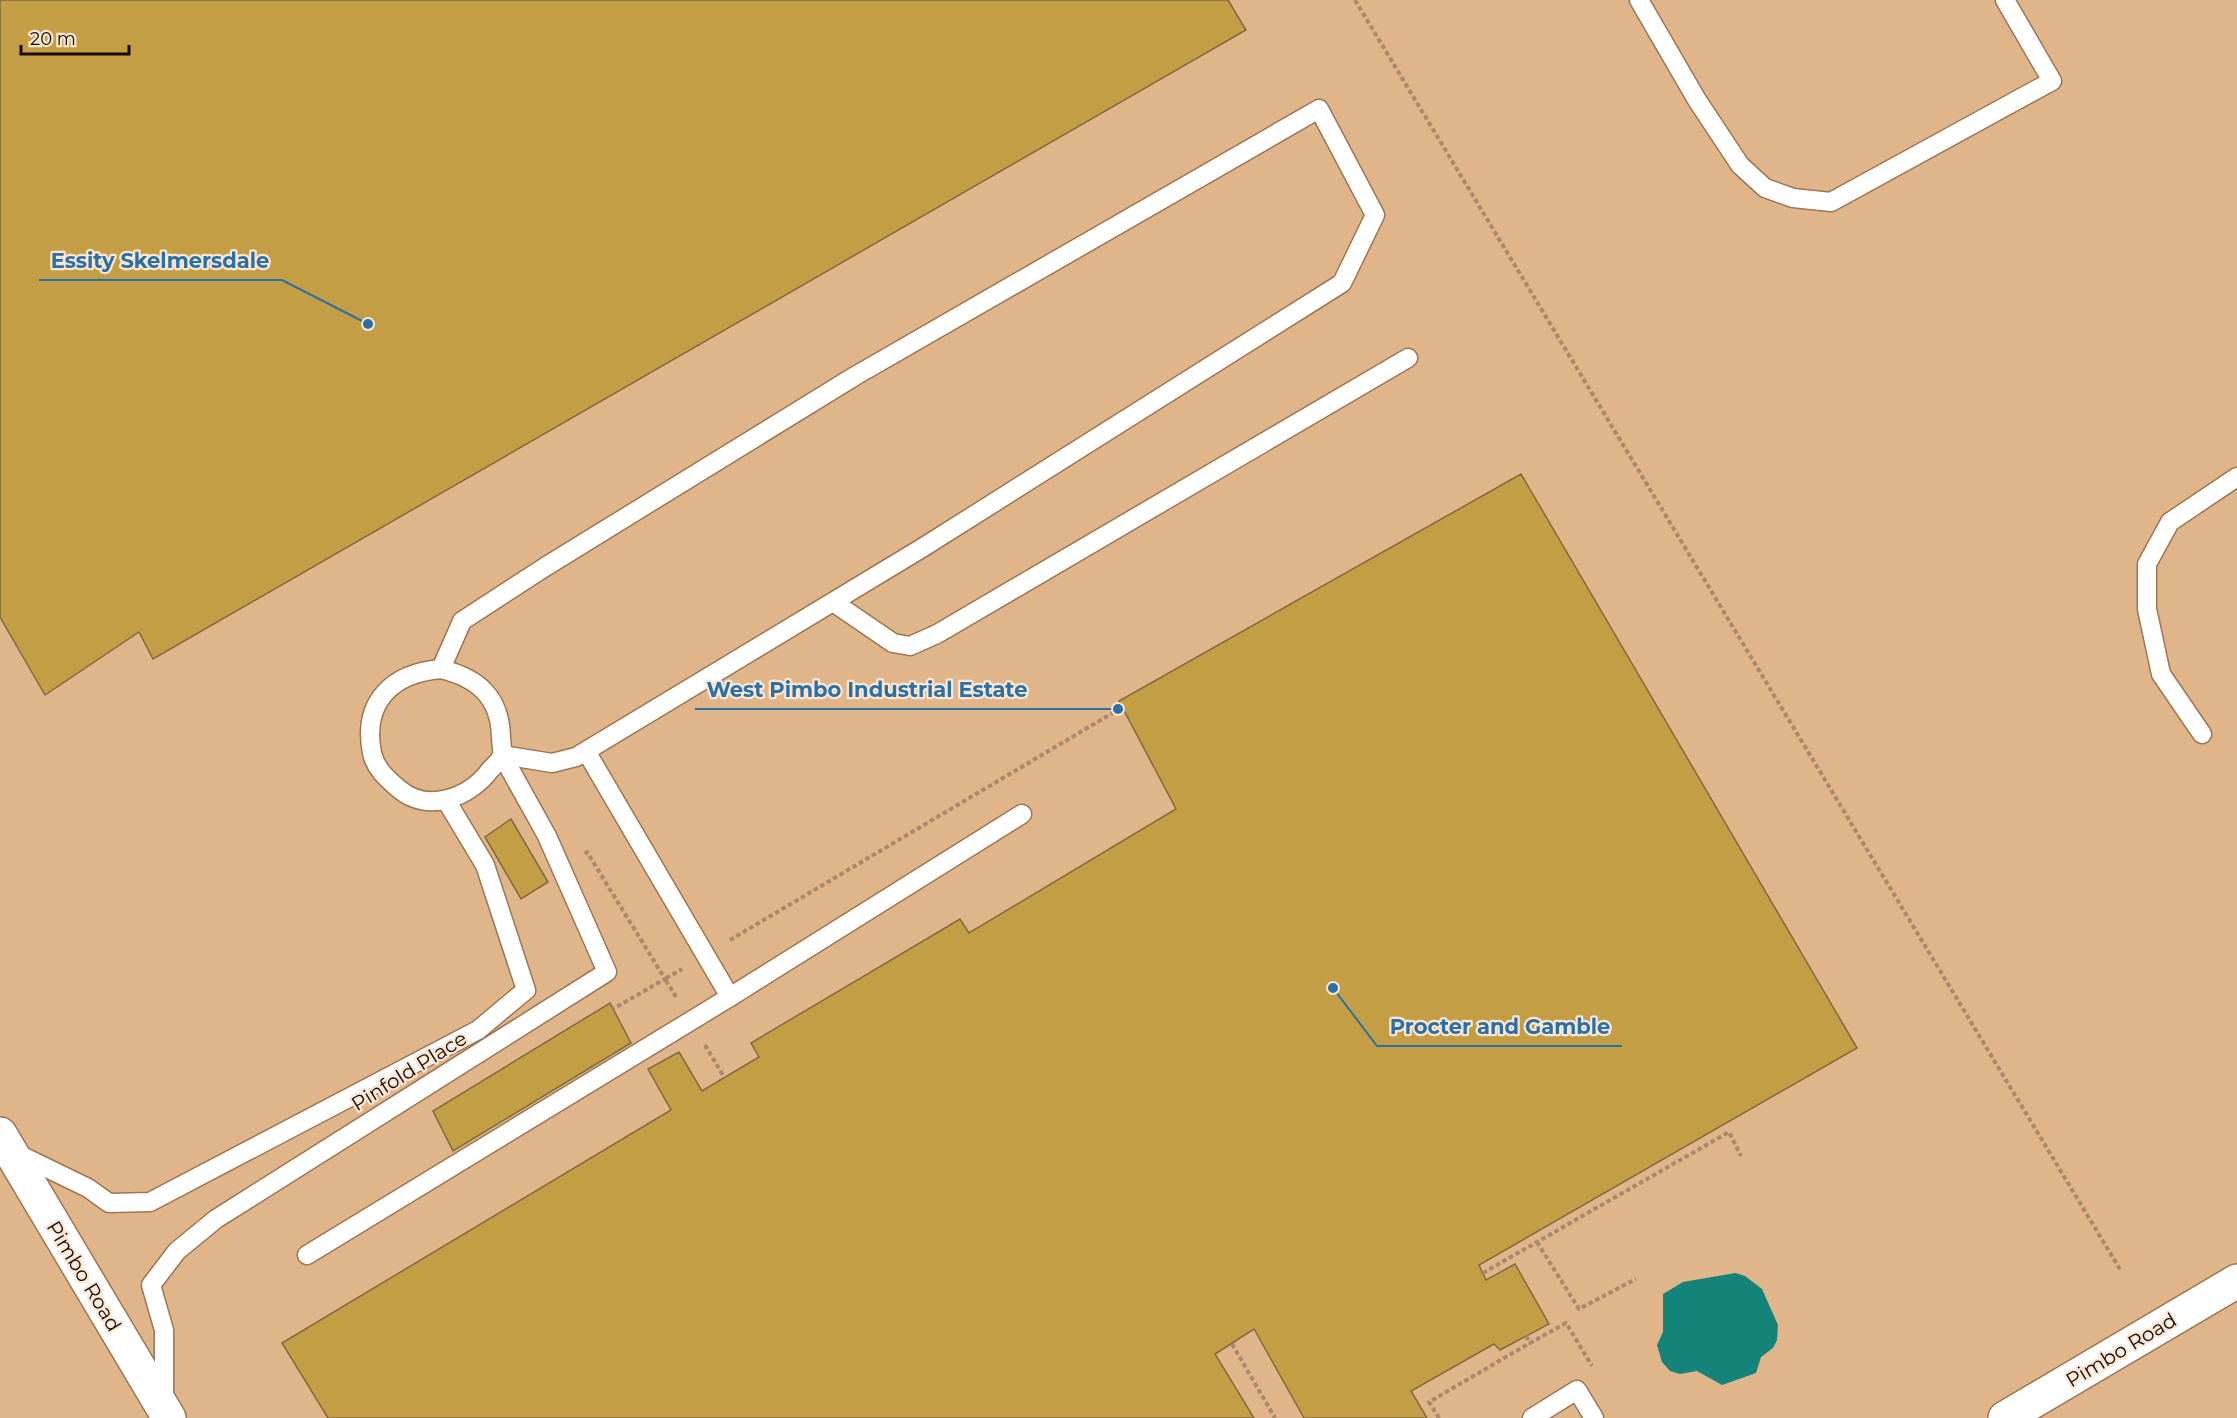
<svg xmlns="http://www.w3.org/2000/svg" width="2237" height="1418" viewBox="0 0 2237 1418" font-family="Montserrat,sans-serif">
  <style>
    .built { fill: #e1b58a }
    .water { fill: #148379 }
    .building { fill: #c49e45; stroke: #7f6a3e; stroke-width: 1.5 }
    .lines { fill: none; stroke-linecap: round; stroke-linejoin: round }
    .service-casing { stroke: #9b7754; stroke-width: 21 }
    .tertiary-casing { stroke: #9b7754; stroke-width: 36 }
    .path { stroke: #a7896c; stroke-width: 4; stroke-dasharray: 4.5 3; stroke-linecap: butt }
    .service { stroke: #fff; stroke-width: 18 }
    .tertiary { stroke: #fff; stroke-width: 33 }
    .labels { text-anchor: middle; stroke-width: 4.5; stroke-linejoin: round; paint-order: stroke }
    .street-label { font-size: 20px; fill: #170a01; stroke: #fae6d4 }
    .leader { fill: none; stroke: #2b70a5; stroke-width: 2 }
    .callout-dot { fill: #2b70a5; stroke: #fae6d4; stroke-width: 2 }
    .callout-label { font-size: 21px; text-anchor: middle; font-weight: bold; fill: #2b70a5; stroke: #fae6d4; stroke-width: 4.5; stroke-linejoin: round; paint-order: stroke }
  </style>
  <rect width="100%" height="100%" fill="#e8c29c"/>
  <rect class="built" x="0" y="0" width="2237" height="1418"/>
  <path class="water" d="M1735 1273 1745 1276 1762 1289 1778 1325 1777 1340 1773 1348 1761 1357 1756 1373 1722 1385 1697 1371 1680 1374 1670 1371 1662 1362 1657 1345 1663 1332V1294L1683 1282Z"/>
  <g class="building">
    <path d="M0 0H1228L1246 30 153 659 139 632 45 695 0 617Z"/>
    <path d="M1521 474 1857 1048 1479 1265 1486 1280 1515 1264 1549 1324 1500 1350 1494 1344 1411 1391 1427 1418H1304L1254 1329 1215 1354 1254 1418H328L282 1343 671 1110 648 1069 679 1052 702 1091 759 1057 751 1043 960 919 969 933 1176 809 1119 701Z"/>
    <path d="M511 819 548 882 521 899 485 837Z"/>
    <path d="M610 1003 631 1043 453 1151 433 1111Z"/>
  </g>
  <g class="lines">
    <g class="service-casing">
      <g id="service">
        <path d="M1639 0 1697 100 1740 165 1765 188 1793 198 1831 202 2052 81 2005 0"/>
        <path d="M833 602 893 643 910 646 937 634 1408 358"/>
        <path d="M441 669 462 621 545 567 855 376 1319 109 1375 215 1342 283 922 548 576 757 552 763 502 755"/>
        <path d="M441 669C478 678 500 697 501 737 501 743 503 751 502 756 500 760 494 766 490 770 470 797 428 814 399 789 387 779 375 768 372 753 362 702 392 673 441 669Z"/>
        <path d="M2202 734 2161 674 2147 609V564L2170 522 2237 477"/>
        <path d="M586 751 730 997 1022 814"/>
        <path d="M16 1153 88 1188 109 1203 150 1202 478 1030 526 990 485 865 446 800"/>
        <path d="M307 1255 730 997"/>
        <path d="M164 1401V1330L151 1285 177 1251 216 1219 607 972 547 836 502 755"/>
        <path d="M1532 1418 1577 1390 1594 1418"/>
      </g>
    </g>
    <g class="tertiary-casing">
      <g id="tertiary">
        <path d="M0 1134 169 1418"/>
        <path d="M2005 1418 2237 1281"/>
      </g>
    </g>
    <g class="path">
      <path d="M1355 0 2121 1271"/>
      <path d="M585 854 587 852 665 979 613 1009"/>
      <path d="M730 940 1121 708"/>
      <path d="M676 997 665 979 682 969"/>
      <path d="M705 1045 724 1077"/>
      <path d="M1537 1242 1579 1309 1636 1279"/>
      <path d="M1483 1273 1729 1132 1741 1156"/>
      <path d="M1526 1336 1530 1343 1566 1323 1592 1366"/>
      <path d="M1232 1344 1275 1418"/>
      <path d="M1439 1418 1429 1402 1530 1343"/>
    </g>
    <use href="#service" class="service"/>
    <use href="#tertiary" class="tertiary"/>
  </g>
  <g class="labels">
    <g class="street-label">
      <text transform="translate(409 1071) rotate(-32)" y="7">Pinfold Place</text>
      <text transform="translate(84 1276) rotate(59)" y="7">Pimbo Road</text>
      <text transform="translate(2121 1350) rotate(-31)" y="7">Pimbo Road</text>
    </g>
  </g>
  <path class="leader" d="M368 324L282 280H39M1118 709L1040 709H695M1333 988L1377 1046H1622"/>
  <g class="callout-dot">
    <circle cx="368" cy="324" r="6"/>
    <circle cx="1118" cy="709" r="6"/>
    <circle cx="1333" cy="988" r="6"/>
  </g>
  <g class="callout-label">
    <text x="160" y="268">Essity Skelmersdale</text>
    <text x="867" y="697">West Pimbo Industrial Estate</text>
    <text x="1500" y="1034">Procter and Gamble</text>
  </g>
  <path d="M21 45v9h108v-9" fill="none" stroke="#170a01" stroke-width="3"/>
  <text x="30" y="45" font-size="18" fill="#170a01" stroke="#fae6d4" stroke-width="4.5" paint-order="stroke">20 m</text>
</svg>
